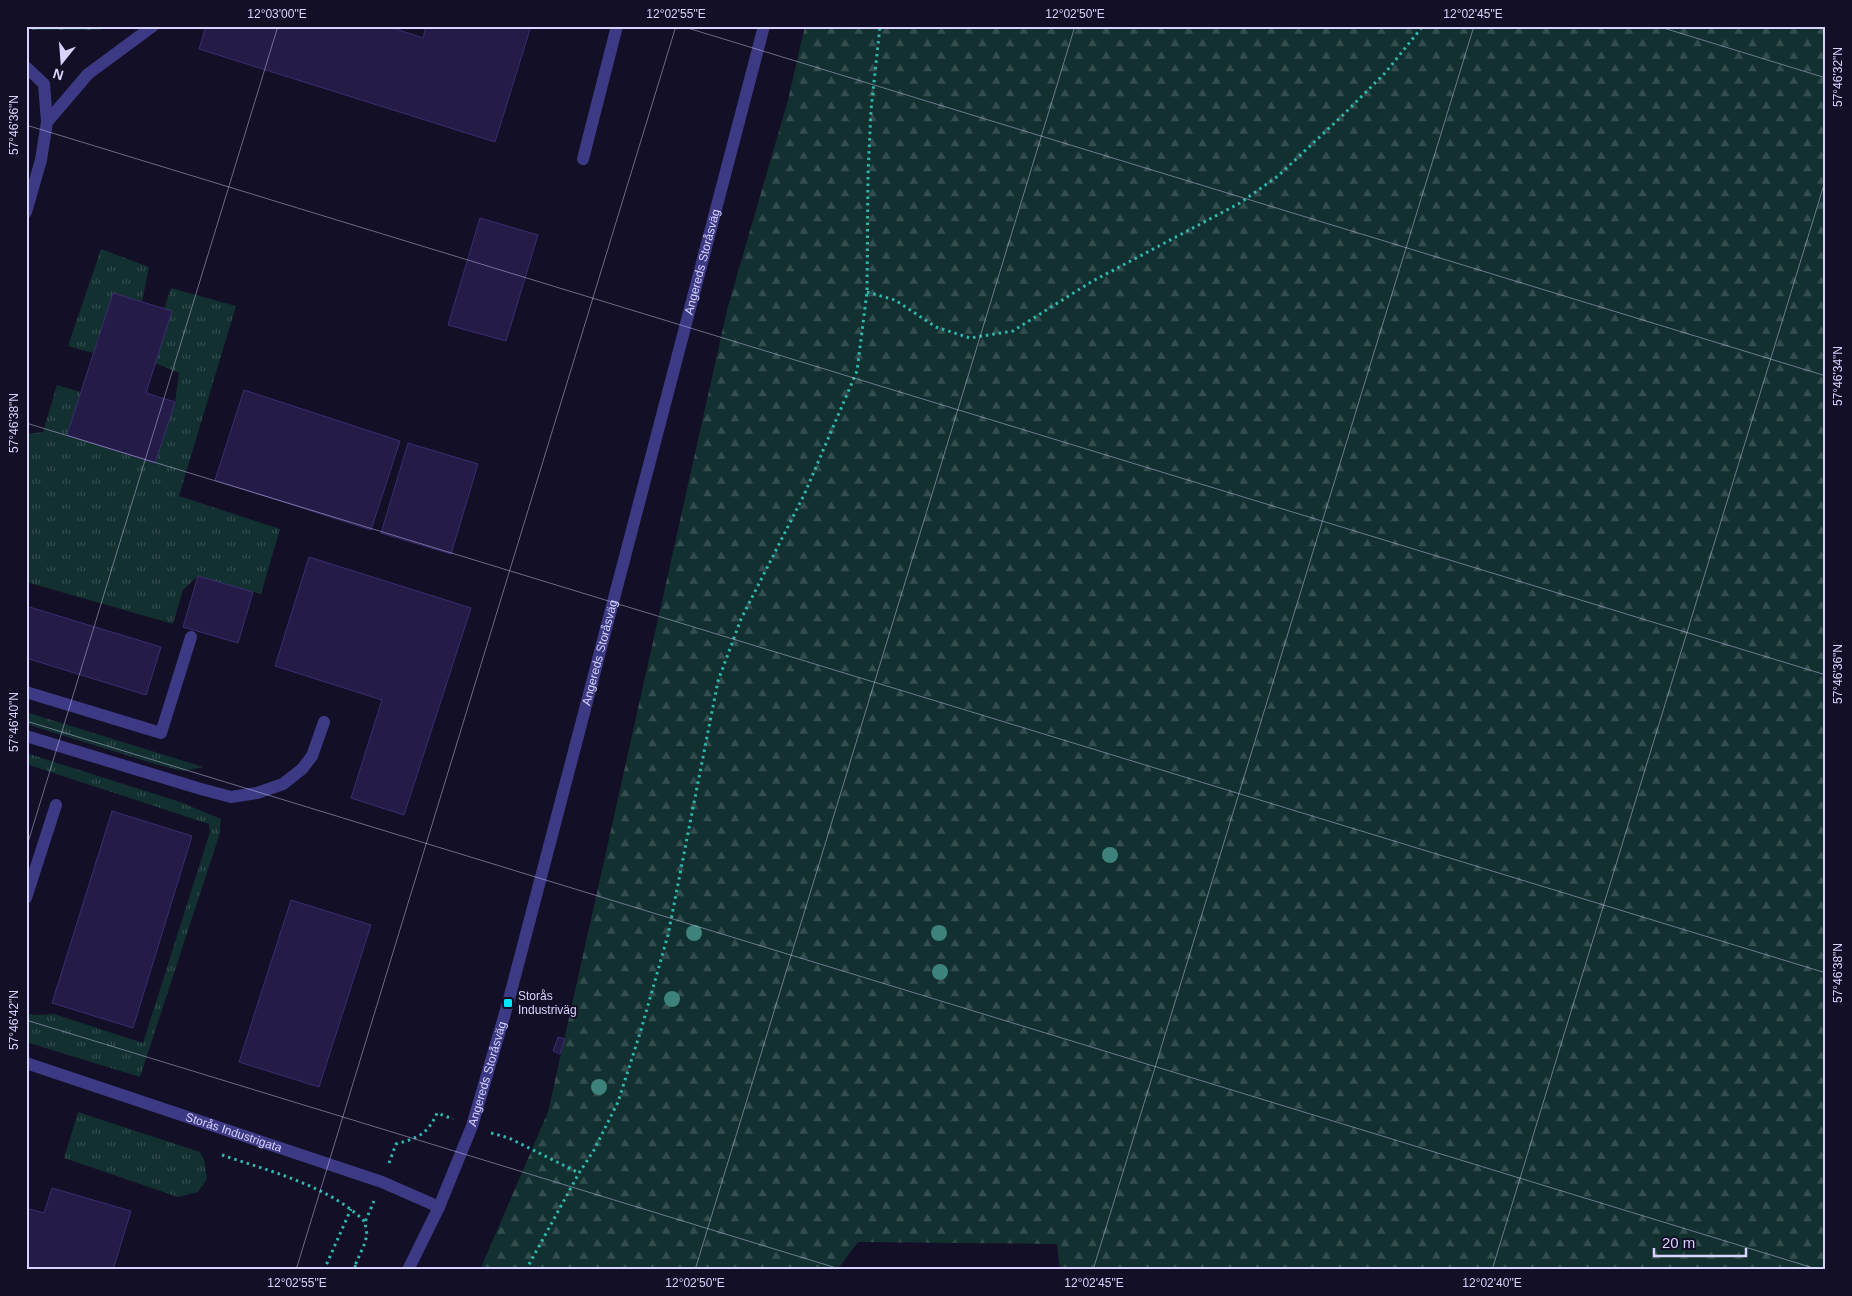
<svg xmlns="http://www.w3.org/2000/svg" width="1852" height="1296" viewBox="0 0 1852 1296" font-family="Helvetica,sans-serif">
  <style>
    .grass { fill: url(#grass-tufts) }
    .forest { fill: url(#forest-firs) }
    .building { fill: #241b47; stroke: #3b2d73 }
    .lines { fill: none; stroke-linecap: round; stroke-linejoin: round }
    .path { stroke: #2fb8b0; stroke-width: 3; stroke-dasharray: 2.5 4; stroke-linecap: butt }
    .service { stroke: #3d3a85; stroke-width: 12 }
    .minor { stroke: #3d3a85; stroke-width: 12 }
    .tertiary { stroke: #3d3a85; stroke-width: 12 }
    .tree { fill: #3d827b }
    .ticks { fill: none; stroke: #d9d4ff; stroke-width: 1; stroke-opacity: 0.45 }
    .poi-dot { fill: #00e5ff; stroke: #130f26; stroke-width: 2 }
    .labels { text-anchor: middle; stroke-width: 4; stroke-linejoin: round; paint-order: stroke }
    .street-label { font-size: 12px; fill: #d9d4ff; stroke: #130f26 }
    .poi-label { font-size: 12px; fill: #d9d4ff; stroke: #130f26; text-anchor: start }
    .neatline { fill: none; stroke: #d9d4ff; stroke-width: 2 }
    .ticks-label { font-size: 12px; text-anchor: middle; fill: #d9d4ff }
  </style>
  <defs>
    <pattern id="grass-tufts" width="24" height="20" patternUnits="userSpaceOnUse" patternTransform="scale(1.25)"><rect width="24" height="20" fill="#12302f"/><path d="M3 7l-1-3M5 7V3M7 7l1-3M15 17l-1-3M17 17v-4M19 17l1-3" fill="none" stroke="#344d4e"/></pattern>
    <pattern id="forest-firs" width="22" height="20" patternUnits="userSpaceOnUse" patternTransform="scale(1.25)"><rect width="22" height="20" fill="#12302f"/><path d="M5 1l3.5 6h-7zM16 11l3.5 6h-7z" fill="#344d4e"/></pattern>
  </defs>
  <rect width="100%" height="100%" fill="#130f26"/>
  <g class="grass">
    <path d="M101 249 149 267 142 302 113 293 93 353 68 346Z"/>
    <path d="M171 288 236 306 179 496 280 529 261 594 198 576 183 590 173 624 26 582V434L43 432 57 385 81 392 67 435 155 463 175 402 179 373 155 363 164 309Z"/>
    <path d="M26 712 203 767 183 771 155 764 26 724Z"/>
    <path d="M26 753 180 802 221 819 219 836 140 1077 26 1042V1013L36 1015 54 1014 143 1043 210 832 209 824 26 764Z"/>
    <path d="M78 1112 200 1152 204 1160 207 1179 198 1192 178 1197 64 1158Z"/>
  </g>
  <g class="forest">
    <path d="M26 26H104L101 30H33L26 28Z"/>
    <path d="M805 26H1826V1270H1060L1057 1244 858 1242 837 1270H480L548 1112 727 310 788 100Z"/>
  </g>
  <g class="building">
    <path d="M206 26H387L423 38 426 26H531L495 142 199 49Z"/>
    <path d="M480 218 538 235 506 341 448 325Z"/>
    <path d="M113 293 172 311 146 393 175 402 155 463 67 435Z"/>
    <path d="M244 390 400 441 371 530 215 480Z"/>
    <path d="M408 443 478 464 451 554 381 533Z"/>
    <path d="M309 557 471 608 404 815 351 798 382 700 275 666Z"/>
    <path d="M198 576 253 592 238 643 183 627Z"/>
    <path d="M26 606 161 647 146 695 26 658Z"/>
    <path d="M112 811 192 836 133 1028 52 1003Z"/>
    <path d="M291 900 371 925 319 1087 239 1062Z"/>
    <path d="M558 1037 565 1039 560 1054 553 1051Z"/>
    <path d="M52 1188 131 1211 113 1270H26V1208L44 1213Z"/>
  </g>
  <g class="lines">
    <g class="path">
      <path d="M867 292 895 300 936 327 970 338 1013 331 1091 282 1240 203 1278 176 1342 116 1385 73 1423 26"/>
      <path d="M491 1133 509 1138 579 1173"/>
      <path d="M222 1155C269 1171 330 1186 365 1222"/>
      <path d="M389 1163 396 1144C418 1138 428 1134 437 1113L453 1119"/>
      <path d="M354 1266 359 1268"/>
      <path d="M324 1270 351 1209"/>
      <path d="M353 1270 364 1245 367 1235 365 1222 374 1201"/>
      <path d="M526 1270 579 1173 594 1150 618 1102 641 1030 668 935 718 681 741 619 804 495 857 371 867 292 868 174 871 110 880 26"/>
    </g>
    <g class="service">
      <path d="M26 67 44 84 47 122 41 160"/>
      <path d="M47 122 88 74 153 26"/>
      <path d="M583 159 617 26"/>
      <path d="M26 692 161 733 191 637"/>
      <path d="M26 736 201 789 231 797 257 793 283 784 302 769 312 756 324 722"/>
      <path d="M26 898 56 805"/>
    </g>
    <g class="minor">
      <path d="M26 212 41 160"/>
      <path id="s1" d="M26 1063 382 1182 439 1207"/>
    </g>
    <path class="tertiary" id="s2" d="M408 1270 439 1207 472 1126 508 1003 764 26"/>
  </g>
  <g class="tree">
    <circle cx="1110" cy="855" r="8"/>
    <circle cx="694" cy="933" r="8"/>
    <circle cx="939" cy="933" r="8"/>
    <circle cx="940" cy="972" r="8"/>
    <circle cx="672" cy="999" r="8"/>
    <circle cx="599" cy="1087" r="8"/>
  </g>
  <path class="ticks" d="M681 26 1826 376M1657 26 1826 78M26 125 1826 675M26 423 1826 973M26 721 1820 1270M26 849 278 26M26 1020 843 1270M296 1270 676 26M695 1270 1075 26M1093 1270 1474 26M1492 1270 1826 178"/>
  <rect class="poi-dot" x="503" y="998" width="10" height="10" rx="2.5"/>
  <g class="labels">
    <g class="street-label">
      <text dy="4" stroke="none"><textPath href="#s2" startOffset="1052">Angereds Storåsväg</textPath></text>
      <text dy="4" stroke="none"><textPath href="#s2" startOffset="648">Angereds Storåsväg</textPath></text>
      <text dy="4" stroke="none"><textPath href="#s2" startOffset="212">Angereds Storåsväg</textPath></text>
      <text dy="4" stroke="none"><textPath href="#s1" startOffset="219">Storås Industrigata</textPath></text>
    </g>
    <g class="poi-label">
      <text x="518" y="1000">Storås<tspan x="518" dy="14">Industriväg</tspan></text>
    </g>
  </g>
  <rect width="1852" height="1296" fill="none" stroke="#130f26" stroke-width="55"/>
  <g transform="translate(62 62) rotate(197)" stroke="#130f26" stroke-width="4" paint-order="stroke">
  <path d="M0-4L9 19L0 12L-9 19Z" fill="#d9d4ff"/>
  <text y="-8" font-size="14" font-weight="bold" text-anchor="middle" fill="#d9d4ff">N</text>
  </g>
  <path d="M1654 1248v8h92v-8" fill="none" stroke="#d9d4ff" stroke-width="2.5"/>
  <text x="1662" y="1248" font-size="15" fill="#d9d4ff" stroke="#130f26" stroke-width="4" paint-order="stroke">20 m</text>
  <rect x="28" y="28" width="1796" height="1240" class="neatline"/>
  <g class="ticks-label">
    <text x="277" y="18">12°03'00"E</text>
    <text x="676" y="18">12°02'55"E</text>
    <text x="1075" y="18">12°02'50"E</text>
    <text x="1473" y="18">12°02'45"E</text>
    <text transform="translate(1838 77) rotate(-90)" y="4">57°46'32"N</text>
    <text transform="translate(14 125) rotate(-90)" y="4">57°46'36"N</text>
    <text transform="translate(1838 376) rotate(-90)" y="4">57°46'34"N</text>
    <text transform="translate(14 423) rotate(-90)" y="4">57°46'38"N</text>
    <text transform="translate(1838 674) rotate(-90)" y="4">57°46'36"N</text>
    <text transform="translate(14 722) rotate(-90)" y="4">57°46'40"N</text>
    <text transform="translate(1838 973) rotate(-90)" y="4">57°46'38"N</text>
    <text transform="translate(14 1020) rotate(-90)" y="4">57°46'42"N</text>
    <text x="297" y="1287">12°02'55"E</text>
    <text x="695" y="1287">12°02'50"E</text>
    <text x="1094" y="1287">12°02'45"E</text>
    <text x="1492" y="1287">12°02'40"E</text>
  </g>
</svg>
